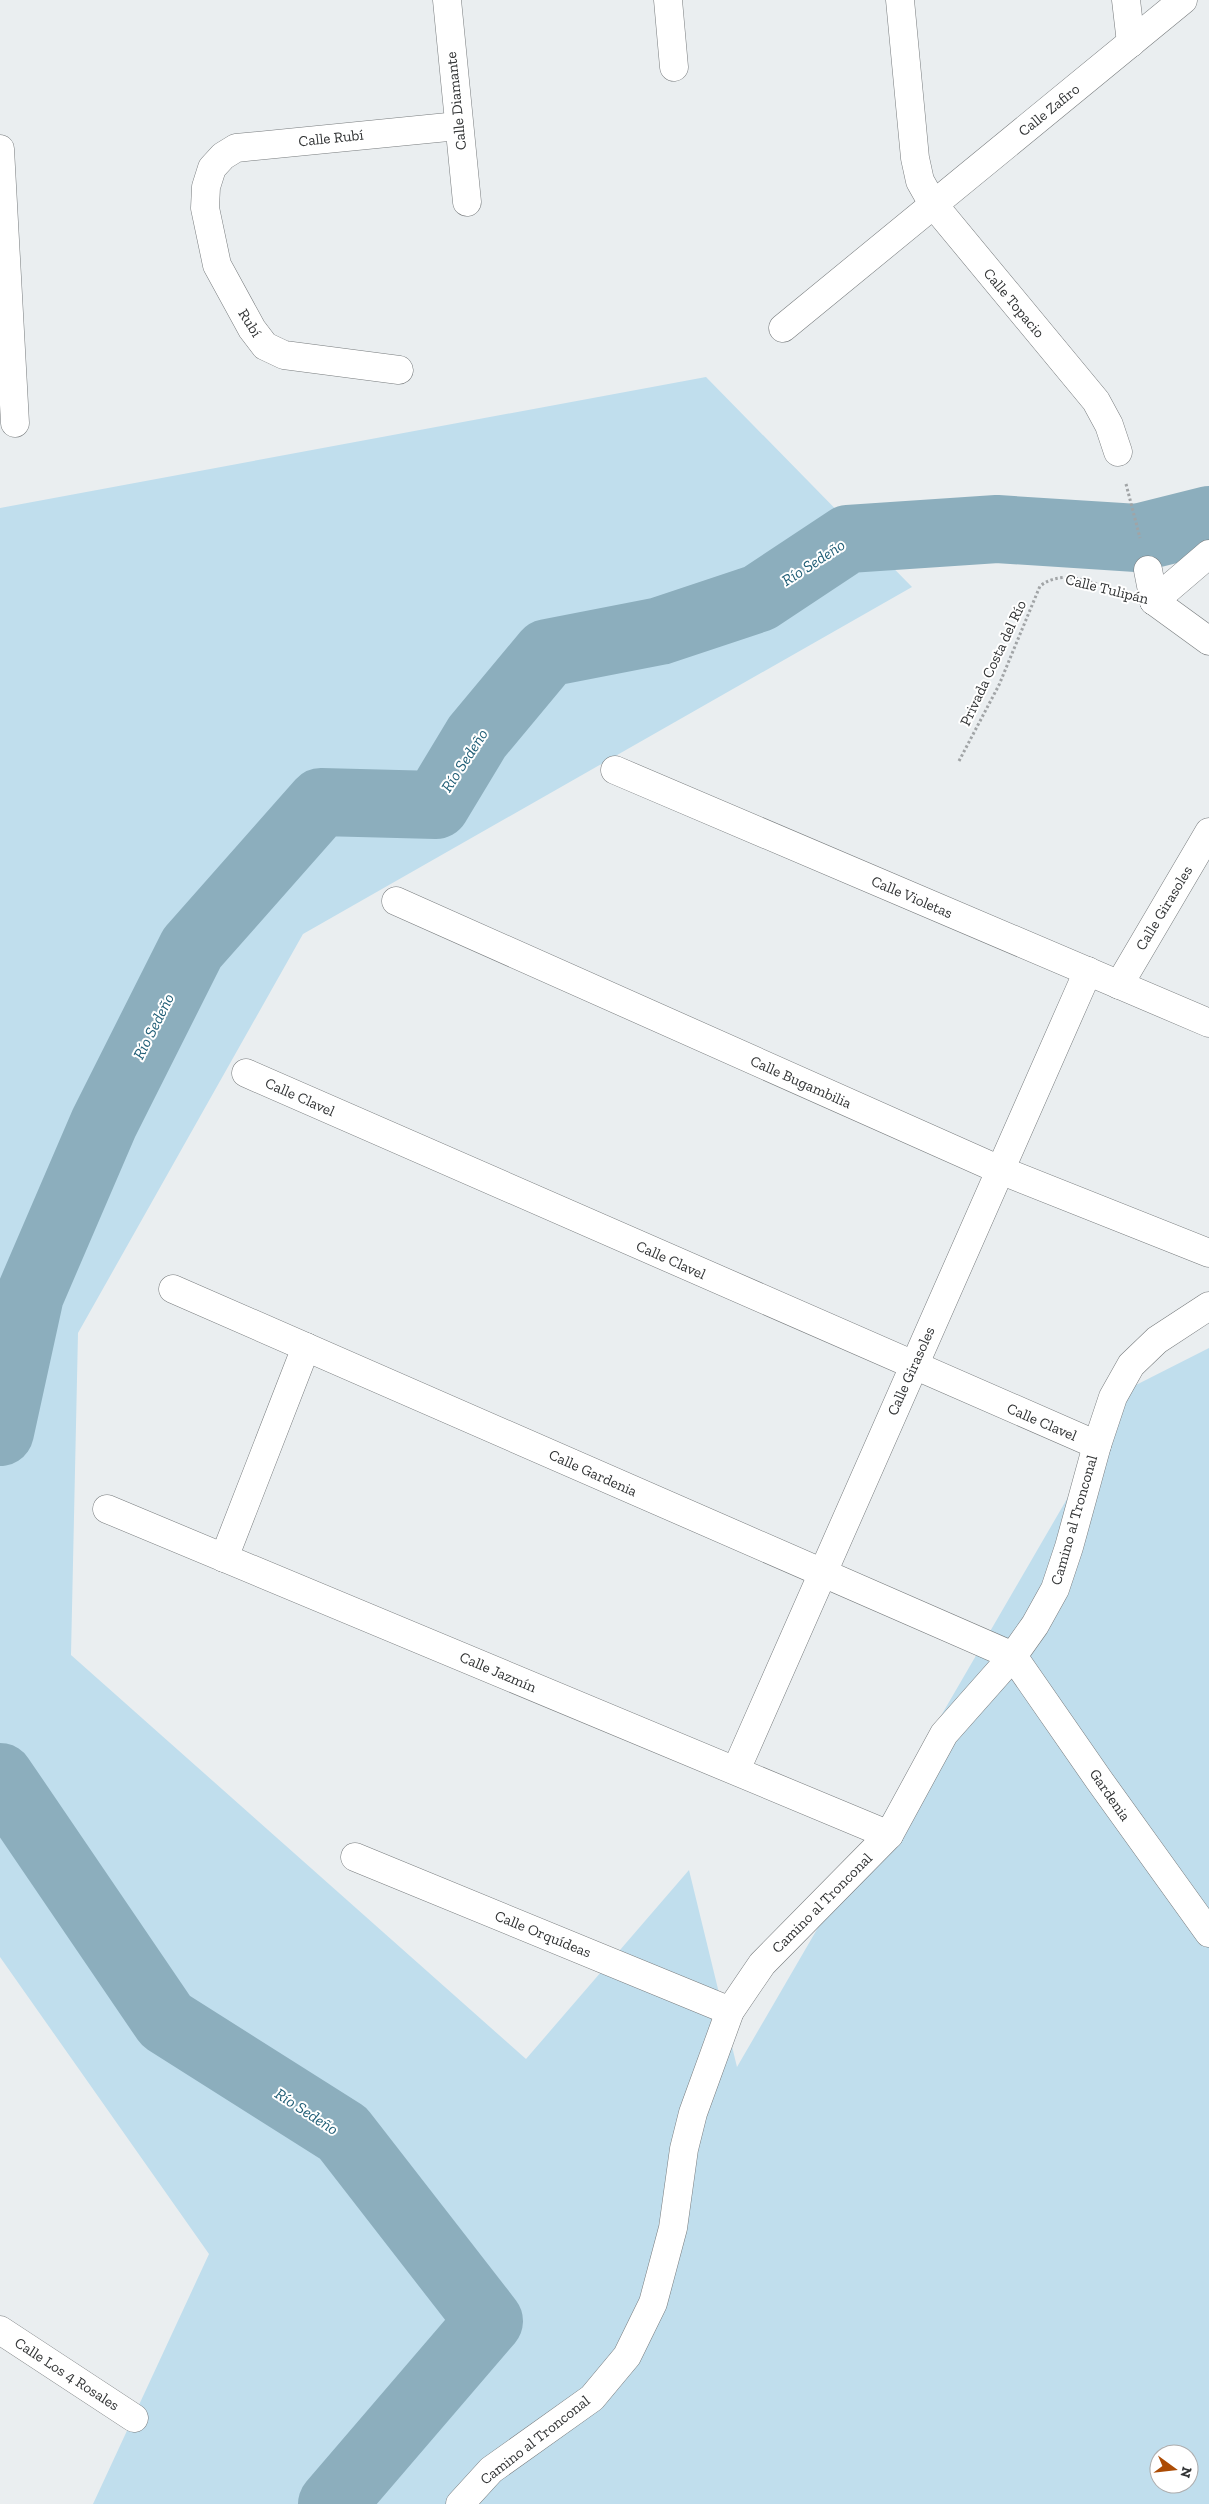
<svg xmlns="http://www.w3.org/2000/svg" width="1209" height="2504" viewBox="0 0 1209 2504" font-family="'Zilla Slab',serif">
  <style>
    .green { fill: #c0deed; fill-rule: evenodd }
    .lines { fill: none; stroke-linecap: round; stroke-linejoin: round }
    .river { stroke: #8caebd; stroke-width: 68 }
    .street-casing { stroke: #777b7d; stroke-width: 29 }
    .path { stroke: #a1a4a6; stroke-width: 3; stroke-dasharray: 2.5 2.5; stroke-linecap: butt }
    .street { stroke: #fff; stroke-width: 28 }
    .labels { text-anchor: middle; stroke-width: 4; stroke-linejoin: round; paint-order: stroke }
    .street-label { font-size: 15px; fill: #313334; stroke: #fff }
    .water-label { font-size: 16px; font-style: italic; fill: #205e76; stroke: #fff }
  </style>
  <rect width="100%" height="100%" fill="#eaeef0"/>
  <path class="green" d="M706 377 912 587 303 934 78 1333 71 1655 526 2059 689 1870 737 2067 1132 1387 1209 1348V2504H93L209 2254 0 1957V508ZM1159 2454H1189V2484H1159Z"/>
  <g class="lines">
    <g class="river">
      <path d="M0 1432 30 1295 104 1123 192 948 321 802 436 805 477 737 547 653 660 631 759 598 848 539 997 529 1137 538 1209 520"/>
      <path d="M0 1777 166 2021 343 2133 489 2321 332 2504"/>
    </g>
    <g class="street-casing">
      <g id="street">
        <path d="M447 0 467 202"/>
        <path d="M668 0 674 67"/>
        <path d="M900 0 915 158 920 181 933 204 1096 401 1109 425 1118 452"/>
        <path d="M1126 0 1131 43"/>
        <path d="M0 149 15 423"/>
        <path d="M783 328 1183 0"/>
        <path d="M399 370 284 355 265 346 252 329 217 265 205 208 206 187 212 168 223 156 236 148 458 126"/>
        <path d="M1148 570 1154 601"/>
        <path d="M1154 601 1209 554"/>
        <path d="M1154 601 1209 641"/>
        <path d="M615 770 1209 1023"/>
        <path d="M396 901 1000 1170 1209 1253"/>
        <path d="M1119 985 1209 832"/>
        <path d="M246 1073 1097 1445"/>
        <path d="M173 1289 1013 1656 1099 1780 1209 1933"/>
        <path d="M107 1509 889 1835"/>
        <path d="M224 1558 306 1347"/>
        <path d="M736 1770 1088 971"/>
        <path d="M355 1857 730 2011"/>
        <path d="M0 2330 134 2418"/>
        <path d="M460 2504 491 2470 592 2398 627 2356 653 2303 673 2228 684 2149 693 2113 730 2011 762 1964 889 1835 944 1734 1013 1656 1035 1625 1055 1589 1069 1547 1097 1445 1113 1397 1131 1365 1157 1340 1209 1306"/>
      </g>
    </g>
    <g class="path">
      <path d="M1126 484 1140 538"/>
      <path d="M959 761 999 685 1040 586C1064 568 1090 583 1117 590"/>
    </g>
    <use href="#street" class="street"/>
  </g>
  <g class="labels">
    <g class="street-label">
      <text transform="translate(456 101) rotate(-96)" y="5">Calle Diamante</text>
      <text transform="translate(1049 110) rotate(-39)" y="5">Calle Zafiro</text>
      <text transform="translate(331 138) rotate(-6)" y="5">Calle Rubí</text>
      <text transform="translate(1014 303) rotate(50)" y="5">Calle Topacio</text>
      <text transform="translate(250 323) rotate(58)" y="5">Rubí</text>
      <text transform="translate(1107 589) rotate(14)" y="5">Calle Tulipán</text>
      <text transform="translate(993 663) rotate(-65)" y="5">Privada Costa del Río</text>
      <text transform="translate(912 897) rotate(23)" y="5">Calle Violetas</text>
      <text transform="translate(1164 908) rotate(-59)" y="5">Calle Girasoles</text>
      <text transform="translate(801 1082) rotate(24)" y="5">Calle Bugambilia</text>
      <text transform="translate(300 1097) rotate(24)" y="5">Calle Clavel</text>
      <text transform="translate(671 1260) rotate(24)" y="5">Calle Clavel</text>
      <text transform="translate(911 1371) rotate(-66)" y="5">Calle Girasoles</text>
      <text transform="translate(1042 1422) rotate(23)" y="5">Calle Clavel</text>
      <text transform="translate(593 1473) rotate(24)" y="5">Calle Gardenia</text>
      <text transform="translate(1074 1520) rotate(-74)" y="5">Camino al Tronconal</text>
      <text transform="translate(498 1672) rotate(23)" y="5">Calle Jazmín</text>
      <text transform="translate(1110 1795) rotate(55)" y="5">Gardenia</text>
      <text transform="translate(822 1903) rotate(-45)" y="5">Camino al Tronconal</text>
      <text transform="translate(543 1934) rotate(22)" y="5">Calle Orquídeas</text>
      <text transform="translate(67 2374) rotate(33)" y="5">Calle Los 4 Rosales</text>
      <text transform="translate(535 2440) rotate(-38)" y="5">Camino al Tronconal</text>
    </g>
    <g class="water-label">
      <text transform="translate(813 562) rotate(-33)" y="6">Río Sedeño</text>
      <text transform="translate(464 760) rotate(-57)" y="6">Río Sedeño</text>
      <text transform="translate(153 1026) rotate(-63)" y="6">Río Sedeño</text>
      <text transform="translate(307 2111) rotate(33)" y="6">Río Sedeño</text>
    </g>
  </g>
  <g transform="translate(1174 2469) rotate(105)"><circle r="24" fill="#ffffff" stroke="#adadae"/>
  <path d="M0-4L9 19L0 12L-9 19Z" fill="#ac4c05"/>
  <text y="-8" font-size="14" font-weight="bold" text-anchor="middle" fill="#313334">N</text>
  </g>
</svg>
